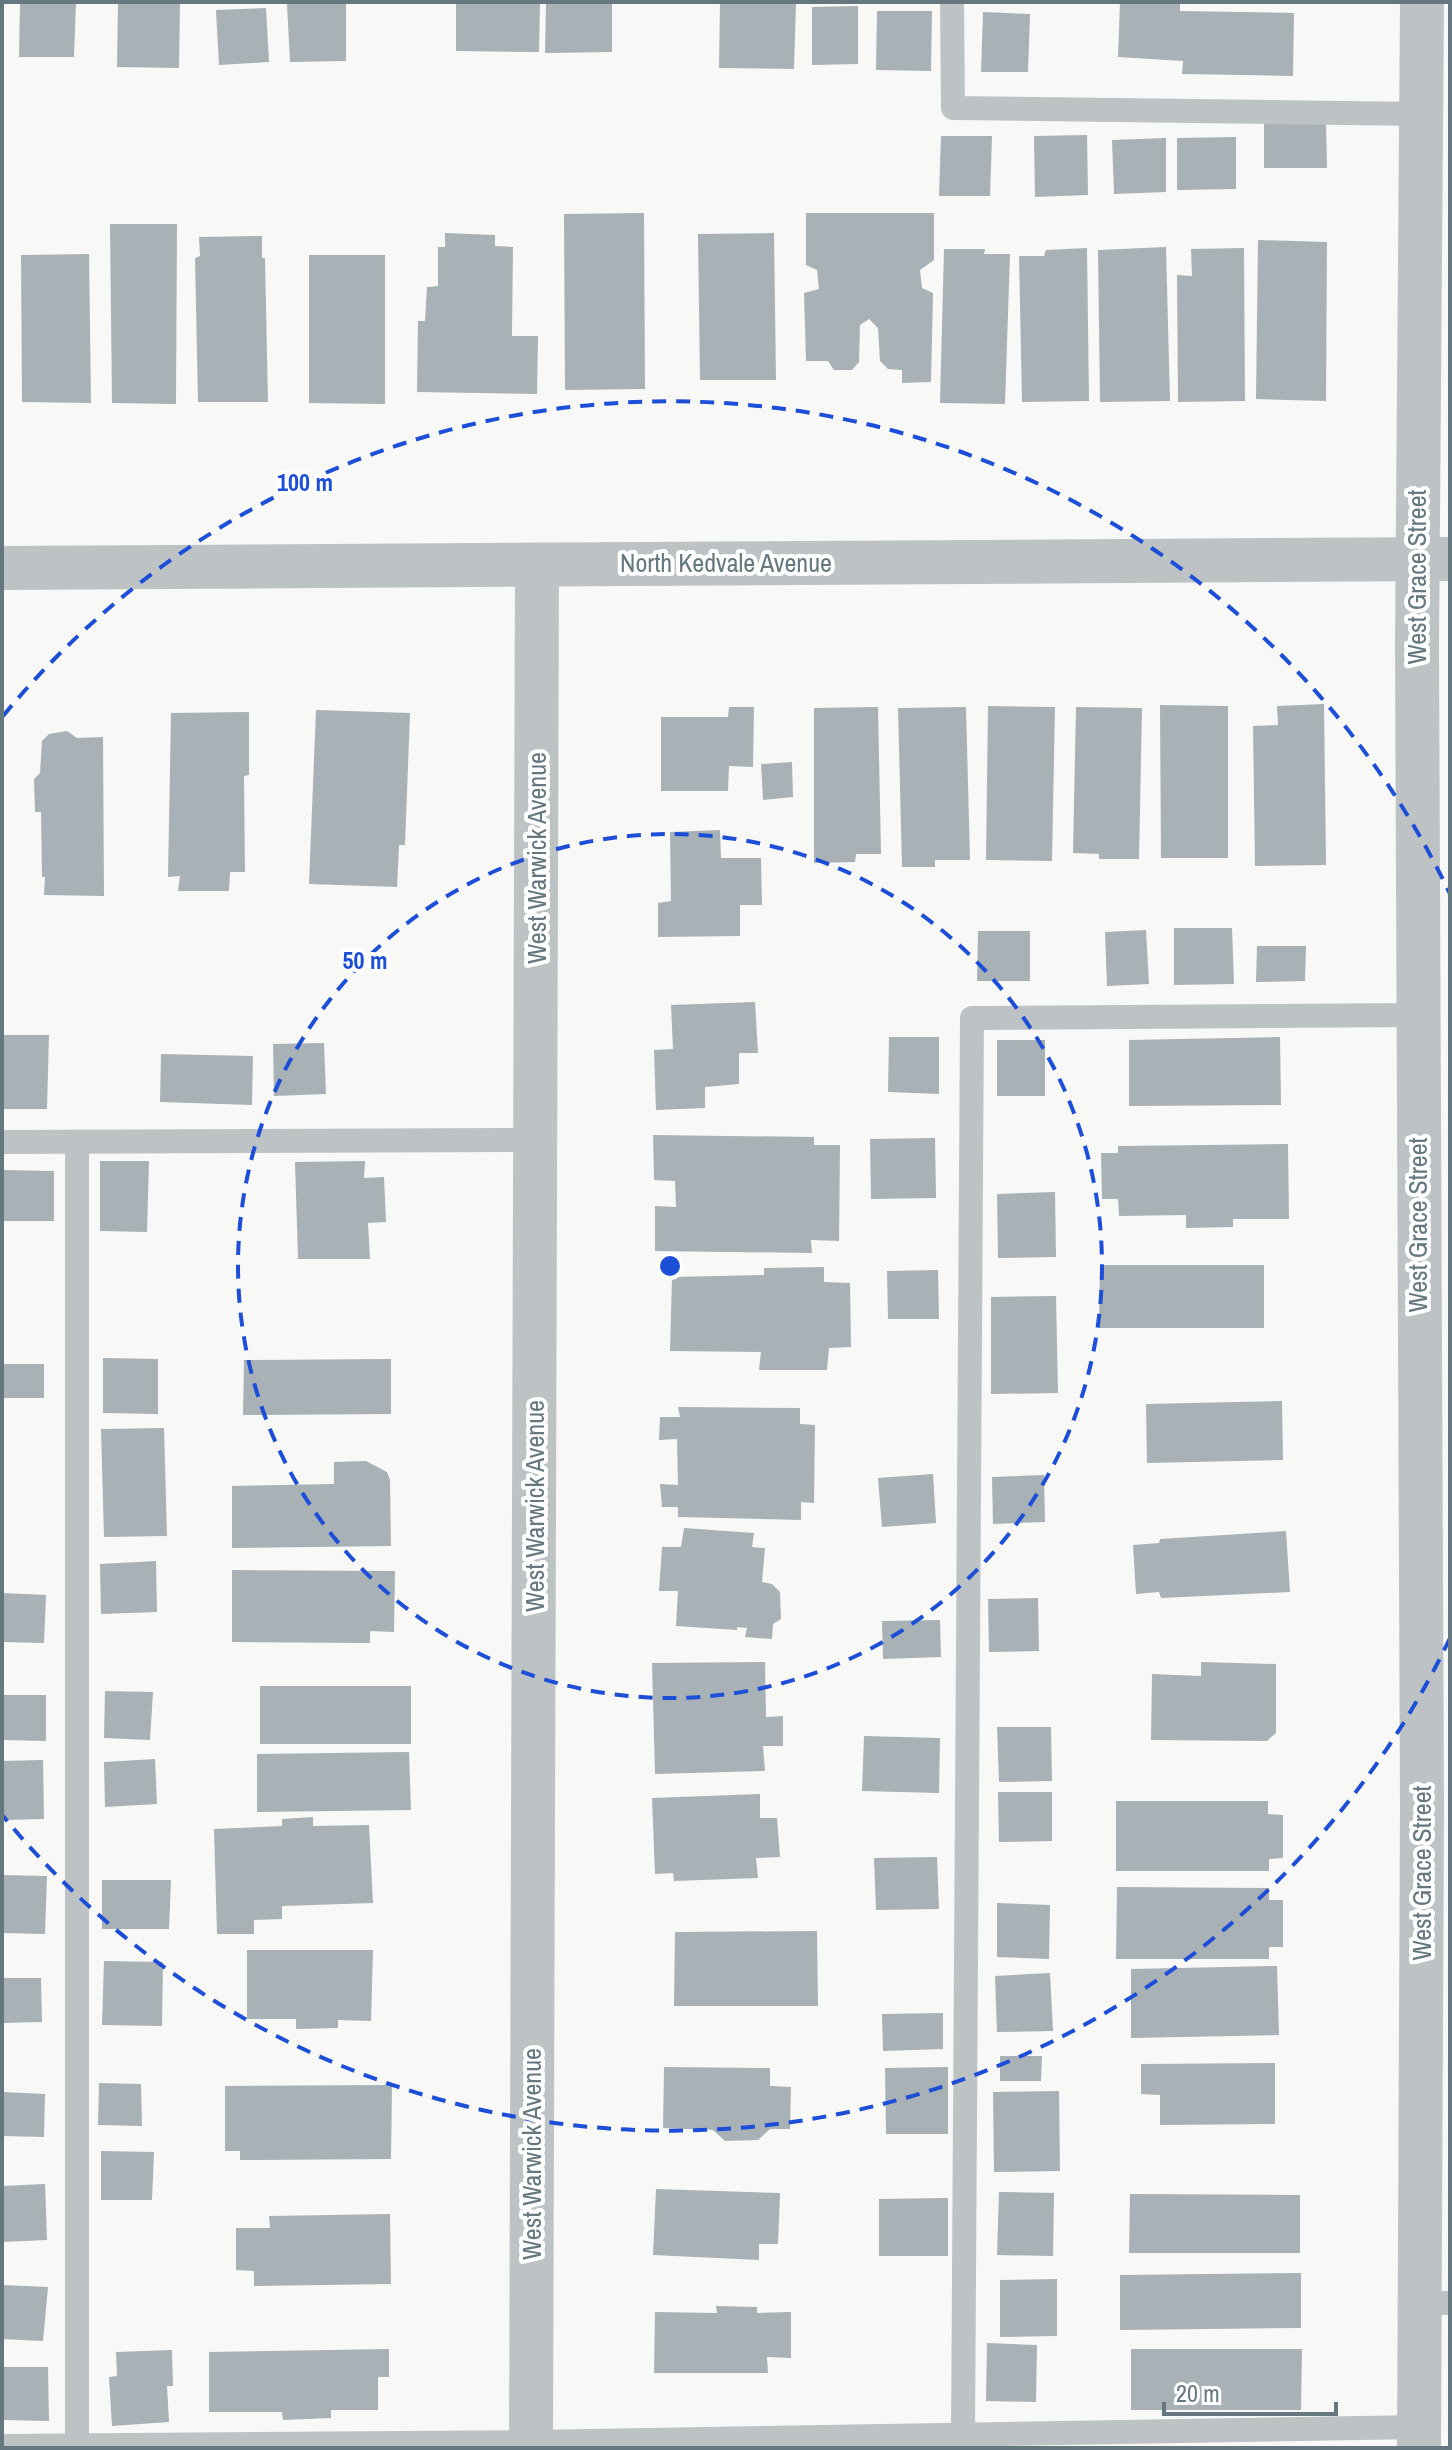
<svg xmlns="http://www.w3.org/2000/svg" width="1452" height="2450" viewBox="0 0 1452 2450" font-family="'Archivo Narrow',sans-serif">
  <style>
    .building { fill: #a8b1b5 }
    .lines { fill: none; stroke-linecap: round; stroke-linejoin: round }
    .lane { stroke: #bdc3c5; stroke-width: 24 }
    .street { stroke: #bdc3c5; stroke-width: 44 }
    .ring { fill: none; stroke: #1d4ed8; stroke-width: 4; stroke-dasharray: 14 10 }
    .labels { text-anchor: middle; stroke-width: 8; stroke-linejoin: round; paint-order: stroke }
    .street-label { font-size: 26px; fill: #66787f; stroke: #fff }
    .centre { fill: #1d4ed8; stroke: #fff; stroke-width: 4 }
    .ring-label { font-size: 24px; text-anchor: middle; font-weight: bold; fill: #1d4ed8; stroke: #fff; stroke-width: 8; stroke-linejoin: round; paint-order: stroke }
  </style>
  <rect width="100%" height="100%" fill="#f8f8f6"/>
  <g class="building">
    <path d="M20 2H76L74 57H19Z"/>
    <path d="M118 2H180L179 68 117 67Z"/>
    <path d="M346 2V61L290 62 287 4Z"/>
    <path d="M456 2H540L539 52 456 51Z"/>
    <path d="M546 2H612V52L545 53Z"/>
    <path d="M720 2H796L794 69 719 68Z"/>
    <path d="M1120 2 1180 3V11L1294 13 1293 76 1182 74 1183 61 1118 57Z"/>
    <path d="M858 6V64L812 65V7Z"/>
    <path d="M266 8 269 62 219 65 216 10Z"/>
    <path d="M877 11H932L931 71 876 70Z"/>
    <path d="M983 12 1030 14 1028 72H981Z"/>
    <path d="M1326 121 1327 168H1264V122Z"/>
    <path d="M1087 135 1088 195 1035 197 1034 136Z"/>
    <path d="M941 136H992L990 196H939Z"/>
    <path d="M1236 137V189L1177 190V138Z"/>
    <path d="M1166 138V192L1114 194 1112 140Z"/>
    <path d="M644 213 645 389 565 390 564 214Z"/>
    <path d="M806 213H934V260L920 270 922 288 933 293 931 382 902 383V370L888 369 880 361 878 328 869 319 860 325 859 362 852 370H834L828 361H806L804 293 819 289 817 270 806 265Z"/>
    <path d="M110 224H177L176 404 112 403Z"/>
    <path d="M445 233 495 235V246L513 247 512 336H538L537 394 417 392 418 321H425L427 287 438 286V247H445Z"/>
    <path d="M774 233 776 380H700L698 234Z"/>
    <path d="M262 236V258H265L268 402H198L195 258 200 256 199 237Z"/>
    <path d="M1258 240 1327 242 1326 401 1256 399Z"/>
    <path d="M1166 247 1170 401 1100 402 1098 250Z"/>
    <path d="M1087 248 1089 401 1022 402 1019 256H1044L1046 250Z"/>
    <path d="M1244 248 1245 401 1178 402 1177 275 1192 276 1191 249Z"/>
    <path d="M944 249H985L984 254H1010L1005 404 940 403Z"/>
    <path d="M89 254 91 403 22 402 21 255Z"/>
    <path d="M309 255H385V404L309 403Z"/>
    <path d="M1324 704 1326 865 1255 866 1253 726 1278 725 1277 706Z"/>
    <path d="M1160 705 1228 706V858H1161Z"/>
    <path d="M988 706 1055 707 1052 861 986 860Z"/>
    <path d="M729 707H754L753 767 729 766 728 791H661V717H728Z"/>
    <path d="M878 707 881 854H856L855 862 814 863V708Z"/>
    <path d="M966 707 970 860H935V867H902L898 708Z"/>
    <path d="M1076 707 1142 708 1139 859H1099V854L1073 853Z"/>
    <path d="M316 710 410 713 405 845H399L397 887 309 884Z"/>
    <path d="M249 712V775L244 776 245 872H230L229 891H178L180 876 168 877 171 713Z"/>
    <path d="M67 731 77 738 103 737 104 896 44 895 45 877H42L41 812H35L34 779 40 773 42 741 49 734Z"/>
    <path d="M792 762 793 797 763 800 761 764Z"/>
    <path d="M720 830 721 858H761L762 905H740V936L658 937V903L671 901 670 832Z"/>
    <path d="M1174 928H1232L1234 984 1174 985Z"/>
    <path d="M1146 930 1149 984 1107 986 1105 932Z"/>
    <path d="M978 931H1030V981H977Z"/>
    <path d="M1257 946H1306L1305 981 1256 982Z"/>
    <path d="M755 1002 758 1053H739V1084L705 1087V1108L656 1110 654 1050 673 1049 671 1005Z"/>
    <path d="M2 1035H49L47 1109H2Z"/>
    <path d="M889 1037H939V1094L888 1092Z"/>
    <path d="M1280 1037 1281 1105 1129 1106V1040Z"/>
    <rect x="997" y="1040" width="48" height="56"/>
    <path d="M324 1043 326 1094 274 1096 273 1044Z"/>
    <path d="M161 1054 253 1056 252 1105 160 1102Z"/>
    <path d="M653 1135 814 1137V1145H840L839 1241 811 1240 812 1253 655 1251V1206L676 1207 675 1181 654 1180Z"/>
    <path d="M935 1138 936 1198 871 1199 870 1139Z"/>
    <path d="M1288 1144 1289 1219H1233V1227L1186 1228V1215L1119 1216 1118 1199H1102L1101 1153H1118V1146Z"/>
    <path d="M100 1161H149L147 1232 100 1231Z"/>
    <path d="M365 1161 364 1178 384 1177 386 1222 368 1223 370 1259H298L295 1162Z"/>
    <path d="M2 1170 54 1171V1221H2Z"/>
    <path d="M1055 1192 1056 1257 998 1258 997 1194Z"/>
    <path d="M1100 1265H1264V1328H1099Z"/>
    <path d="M824 1267V1282L850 1283 851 1347 829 1348 827 1370H759L761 1352 670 1351 672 1277 764 1275V1268Z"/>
    <path d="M938 1270 939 1319H888L887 1271Z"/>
    <path d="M1056 1296 1058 1393 991 1394V1297Z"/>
    <path d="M103 1358 158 1359V1414L103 1413Z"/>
    <path d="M391 1359V1414L243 1415 244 1360Z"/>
    <rect x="2" y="1364" width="42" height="34"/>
    <path d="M1282 1401 1283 1460 1147 1463 1146 1404Z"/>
    <path d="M678 1407 800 1408V1424L815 1425 814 1503 801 1502V1520L678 1517V1507H662L660 1484 678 1485 677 1439 659 1440 660 1417H680Z"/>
    <path d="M164 1428 167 1536 104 1537 101 1429Z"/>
    <path d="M366 1461 387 1472 390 1480 391 1546 232 1548V1486L334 1484V1462Z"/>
    <path d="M933 1474 936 1523 882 1527 878 1478Z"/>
    <path d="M1044 1475 1045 1522 993 1524 992 1477Z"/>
    <path d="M684 1528 754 1533 752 1547 765 1548 762 1582 772 1584 780 1592 781 1619 773 1624 772 1639 745 1637 747 1628 737 1627V1630L676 1626 678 1591H659L662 1547H681Z"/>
    <path d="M1286 1531 1290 1592 1161 1598 1159 1592 1136 1594 1133 1545 1159 1543 1160 1539Z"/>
    <path d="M156 1561 157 1612 101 1614 100 1564Z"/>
    <path d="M232 1570 395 1571 394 1632 370 1631V1643L232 1642Z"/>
    <path d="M2 1593 46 1595 44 1643 2 1642Z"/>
    <path d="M1038 1598 1039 1651 989 1652 988 1599Z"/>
    <path d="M940 1620 941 1657 883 1659 882 1621Z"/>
    <path d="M765 1662 766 1717 783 1716V1746H763L765 1771 655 1774 652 1663Z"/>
    <path d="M1201 1662 1276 1664V1733L1267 1741 1151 1740 1152 1674 1201 1676Z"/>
    <rect x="260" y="1686" width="151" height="58"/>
    <path d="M105 1691 153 1692 150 1740 104 1738Z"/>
    <path d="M2 1695H46V1741L2 1740Z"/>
    <path d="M997 1727H1051L1052 1781 999 1782Z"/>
    <path d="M864 1736 940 1738 939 1793 862 1791Z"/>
    <path d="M409 1752 411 1810 257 1812V1754Z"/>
    <path d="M155 1759 157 1804 105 1807 104 1762Z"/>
    <path d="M43 1760 44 1819 2 1820V1761Z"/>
    <path d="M998 1792H1052V1841L999 1842Z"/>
    <path d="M760 1794V1818H777L780 1857 756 1858 758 1878 674 1881 673 1873 655 1874 652 1798Z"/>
    <path d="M1116 1801H1268V1814L1283 1815V1858L1269 1859V1871H1116Z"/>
    <path d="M313 1817V1826L369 1825 373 1903 282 1906V1919L254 1920V1934H217L214 1829 282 1826V1819Z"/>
    <path d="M937 1857 939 1909 876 1910 874 1858Z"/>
    <path d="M2 1875 47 1876 45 1934 2 1933Z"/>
    <path d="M102 1880H171L169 1929H102Z"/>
    <path d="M1117 1887 1269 1888V1900H1283V1947H1269V1959H1116Z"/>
    <path d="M997 1903 1050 1905 1049 1959 997 1957Z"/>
    <path d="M817 1931 818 2006H674L675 1932Z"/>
    <path d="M247 1950H373L371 2021 338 2020V2028L296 2029V2019H247Z"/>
    <path d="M104 1961 163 1962 162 2026 102 2025Z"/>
    <path d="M1277 1966 1279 2035 1131 2038V1969Z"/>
    <path d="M1050 1973 1053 2031 997 2032 995 1976Z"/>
    <path d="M2 1978H41L42 2022 2 2023Z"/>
    <path d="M943 2013V2049L883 2051 882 2014Z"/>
    <path d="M1000 2056H1042L1041 2081H1000Z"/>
    <path d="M1275 2063V2124L1160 2125V2095L1141 2094V2064Z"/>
    <path d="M664 2067 770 2068V2086L791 2087 790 2129H770L758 2140 725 2141 713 2130 663 2128Z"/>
    <path d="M948 2067V2134H886L885 2068Z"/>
    <path d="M99 2083 141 2084 142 2126 98 2125Z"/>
    <path d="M392 2085 391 2159 240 2160V2151H225V2086Z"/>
    <path d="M1059 2091 1060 2171 994 2172 993 2092Z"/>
    <path d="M2 2092 45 2094 44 2137 2 2136Z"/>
    <path d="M101 2151 154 2152 152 2200H101Z"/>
    <path d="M45 2184 47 2240 2 2242V2186Z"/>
    <path d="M656 2189 780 2193 778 2244H759V2260L653 2255Z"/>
    <path d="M999 2192 1054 2193 1053 2256 997 2255Z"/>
    <path d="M1130 2194 1300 2195V2253H1129Z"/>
    <path d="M948 2198V2256H879V2199Z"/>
    <path d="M390 2214 391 2284 254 2286V2271L236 2270V2228H270L269 2216Z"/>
    <path d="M1301 2273V2328L1120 2330V2275Z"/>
    <path d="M1057 2279V2336L1000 2337V2280Z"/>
    <path d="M2 2285 48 2287 43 2341 2 2339Z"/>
    <path d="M716 2306 757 2307V2313L791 2312V2358L767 2357 768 2373H654L655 2312 717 2313Z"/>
    <path d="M987 2343 1037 2345 1036 2402 986 2401Z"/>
    <path d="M389 2349V2377H378V2410H331V2418L283 2420 282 2412H209V2352Z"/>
    <path d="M1131 2349H1302L1301 2410H1131Z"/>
    <path d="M172 2350 173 2386H167L169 2422 112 2426 109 2377 117 2376 116 2352Z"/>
    <path d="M2 2367H48L49 2421 3 2420Z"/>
  </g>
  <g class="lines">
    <g class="lane">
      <path d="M952 2 953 108 1420 114"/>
      <path d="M2 1142 536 1140"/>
      <path d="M77 1142V2445"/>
      <path d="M1419 2303H1450"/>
      <path d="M963 2434 972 1018 1417 1015"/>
      <path d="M2 2446 531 2442 1419 2427"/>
    </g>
    <g class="street">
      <path d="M2 568 1450 559"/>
      <path d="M531 2448 537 565"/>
      <path d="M1419 2448 1422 1808 1417 646 1422 2"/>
    </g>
  </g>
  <g class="ring">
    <circle cx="670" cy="1266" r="432"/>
    <path d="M1450 1638A864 864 0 0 1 3 1816M3 716A864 864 0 0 1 1450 894"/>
  </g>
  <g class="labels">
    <g class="street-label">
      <text x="726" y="572">North Kedvale Avenue</text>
      <text transform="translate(1417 577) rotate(-90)" y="9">West Grace Street</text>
      <text transform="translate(537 858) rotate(-90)" y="9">West Warwick Avenue</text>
      <text transform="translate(1418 1225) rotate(-90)" y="9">West Grace Street</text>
      <text transform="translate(535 1506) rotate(-90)" y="9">West Warwick Avenue</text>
      <text transform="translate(1422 1873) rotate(-90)" y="9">West Grace Street</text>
      <text transform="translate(532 2154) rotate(-90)" y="9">West Warwick Avenue</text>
    </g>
  </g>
  <circle cx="670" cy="1266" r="12" class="centre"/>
  <g class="ring-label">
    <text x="305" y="491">100 m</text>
    <text x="365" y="969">50 m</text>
  </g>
  <rect width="1452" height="2450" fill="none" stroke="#66787f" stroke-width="8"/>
  <path d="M1164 2402v12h172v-12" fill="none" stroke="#66787f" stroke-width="4"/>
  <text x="1176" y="2402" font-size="24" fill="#66787f" stroke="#ffffff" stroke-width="6" paint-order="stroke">20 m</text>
</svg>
